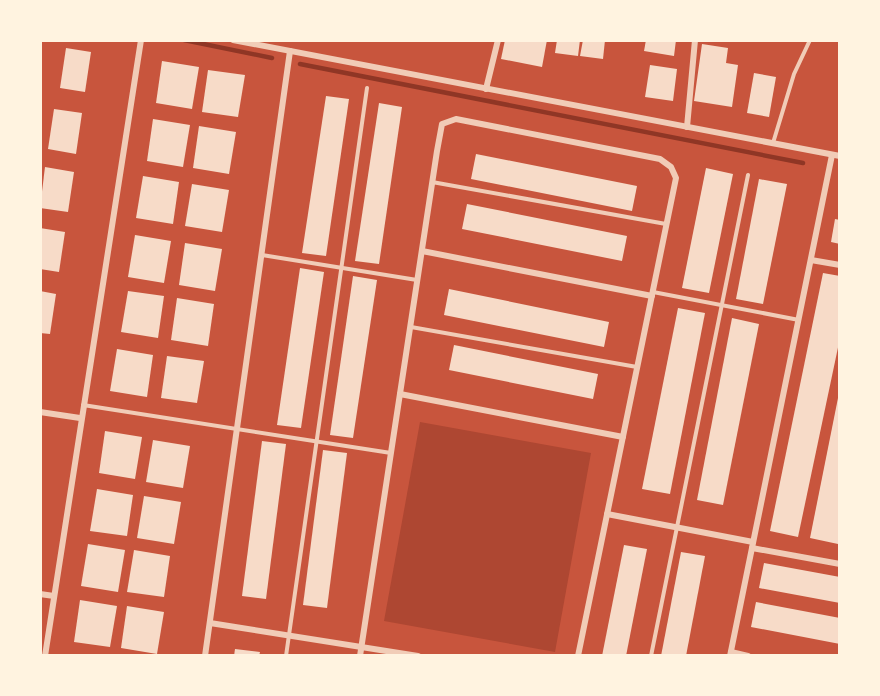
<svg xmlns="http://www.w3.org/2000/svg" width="880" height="696" viewBox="0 0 880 696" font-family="'DejaVu Sans',sans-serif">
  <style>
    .green { fill: #ae4732 }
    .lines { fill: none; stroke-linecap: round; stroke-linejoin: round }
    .stream { stroke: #8f3625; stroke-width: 4.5 }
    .building { fill: #f7dbc8 }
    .service { stroke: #f1ccb7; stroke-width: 4 }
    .minor { stroke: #f1ccb7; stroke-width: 6 }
  </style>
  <rect width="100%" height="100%" fill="#c8553d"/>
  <path class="green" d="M420 422 591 453 555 652 384 621Z"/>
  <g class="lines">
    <g class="stream">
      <path d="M184 40 272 58"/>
      <path d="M300 64 803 163"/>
    </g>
  </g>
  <g class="building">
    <path d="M505 40H547L542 67 501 59Z"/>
    <path d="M557 40H580L578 56 555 53Z"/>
    <path d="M583 40H605L603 59 580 56Z"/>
    <path d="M646 40H676L674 56 644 51Z"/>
    <path d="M702 44 728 48 726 63 738 65 732 107 694 101Z"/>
    <path d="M66 48 91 52 85 92 60 88Z"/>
    <path d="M162 61 199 67 192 109 156 103Z"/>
    <path d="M650 65 677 69 673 101 645 97Z"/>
    <path d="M208 70 245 75 238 117 202 112Z"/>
    <path d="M754 73 776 77 769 117 747 113Z"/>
    <path d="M326 96 349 99 326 256 302 253Z"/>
    <path d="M379 103 402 107 379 264 355 261Z"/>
    <path d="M54 109 82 113 76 154 48 149Z"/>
    <path d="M153 119 190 125 183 167 147 161Z"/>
    <path d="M199 126 236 132 229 174 193 168Z"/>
    <path d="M476 154 637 186 632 211 471 179Z"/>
    <path d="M45 167 74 172 68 212 40 208Z"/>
    <path d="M706 168 733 174 709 293 682 288Z"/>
    <path d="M143 176 179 182 173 224 136 218Z"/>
    <path d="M759 179 787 184 763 304 736 299Z"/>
    <path d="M192 184 229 190 222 232 185 226Z"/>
    <path d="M467 204 627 236 622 261 462 229Z"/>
    <path d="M835 219 840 220V244L831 242Z"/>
    <path d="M40 228 65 232 59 272 40 269Z"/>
    <path d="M135 235 171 241 164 283 128 277Z"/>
    <path d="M185 243 222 249 215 291 179 285Z"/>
    <path d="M300 268 324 272 301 428 277 425Z"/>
    <path d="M823 273 840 276V338L798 537 770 531Z"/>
    <path d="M353 276 377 280 353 438 330 435Z"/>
    <path d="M449 289 609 322 604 347 444 315Z"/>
    <path d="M40 291 56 294 50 334 40 333Z"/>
    <path d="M128 291 164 296 158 338 121 332Z"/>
    <path d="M177 298 214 304 208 346 171 340Z"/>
    <path d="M678 308 705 313 670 494 642 489Z"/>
    <path d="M732 318 759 324 723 505 697 500Z"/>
    <path d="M454 345 598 374 593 399 449 370Z"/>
    <path d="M117 349 153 355 147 397 110 391Z"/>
    <path d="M167 356 204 361 197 403 161 398Z"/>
    <path d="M838 398 840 538 838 544 810 538Z"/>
    <path d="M105 431 142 437 135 479 99 473Z"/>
    <path d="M153 440 190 446 183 488 146 482Z"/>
    <path d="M262 441 286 444 266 599 242 596Z"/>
    <path d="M323 450 347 453 327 608 303 605Z"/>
    <path d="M97 489 133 495 127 536 90 531Z"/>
    <path d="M144 496 181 502 174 544 137 538Z"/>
    <path d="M88 544 125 550 118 592 81 586Z"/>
    <path d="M624 545 647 549 626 656H602Z"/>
    <path d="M134 550 170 556 164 597 127 592Z"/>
    <path d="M681 552 705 556 686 656H661Z"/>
    <path d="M764 563 840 577V603L759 588Z"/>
    <path d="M80 600 117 606 110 647 74 642Z"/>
    <path d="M756 602 840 618V644L751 627Z"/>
    <path d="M127 606 164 612 157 654 121 648Z"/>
    <path d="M235 649 260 652 259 656H234Z"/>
  </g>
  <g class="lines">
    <g class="service">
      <path d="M773 143 794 74 810 40"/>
      <path d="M432 182 666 224"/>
      <path d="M262 255 417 280"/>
      <path d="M653 292 799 320"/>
      <path d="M411 327 637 367"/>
      <path d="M83 405 391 453"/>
      <path d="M286 656 367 88"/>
      <path d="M651 656 748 175"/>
    </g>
    <g class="minor">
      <path d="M233 40 840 156"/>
      <path d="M486 89 498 40"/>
      <path d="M687 127 695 40"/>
      <path d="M422 251 652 296"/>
      <path d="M811 260 840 265"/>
      <path d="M400 394 623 437"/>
      <path d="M40 412 80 418"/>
      <path d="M607 514 753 542"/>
      <path d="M752 548 840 564"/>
      <path d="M40 594 54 596"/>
      <path d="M210 623 418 656"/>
      <path d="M731 652 748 656"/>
      <path d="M45 656 141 40"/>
      <path d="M205 656 290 51"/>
      <path d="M360 656 437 151 442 124 456 119 660 159 671 167 676 178 578 656"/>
      <path d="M730 656 832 155"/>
    </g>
  </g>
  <rect width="880" height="696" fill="none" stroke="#fff3e0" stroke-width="84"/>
</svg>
